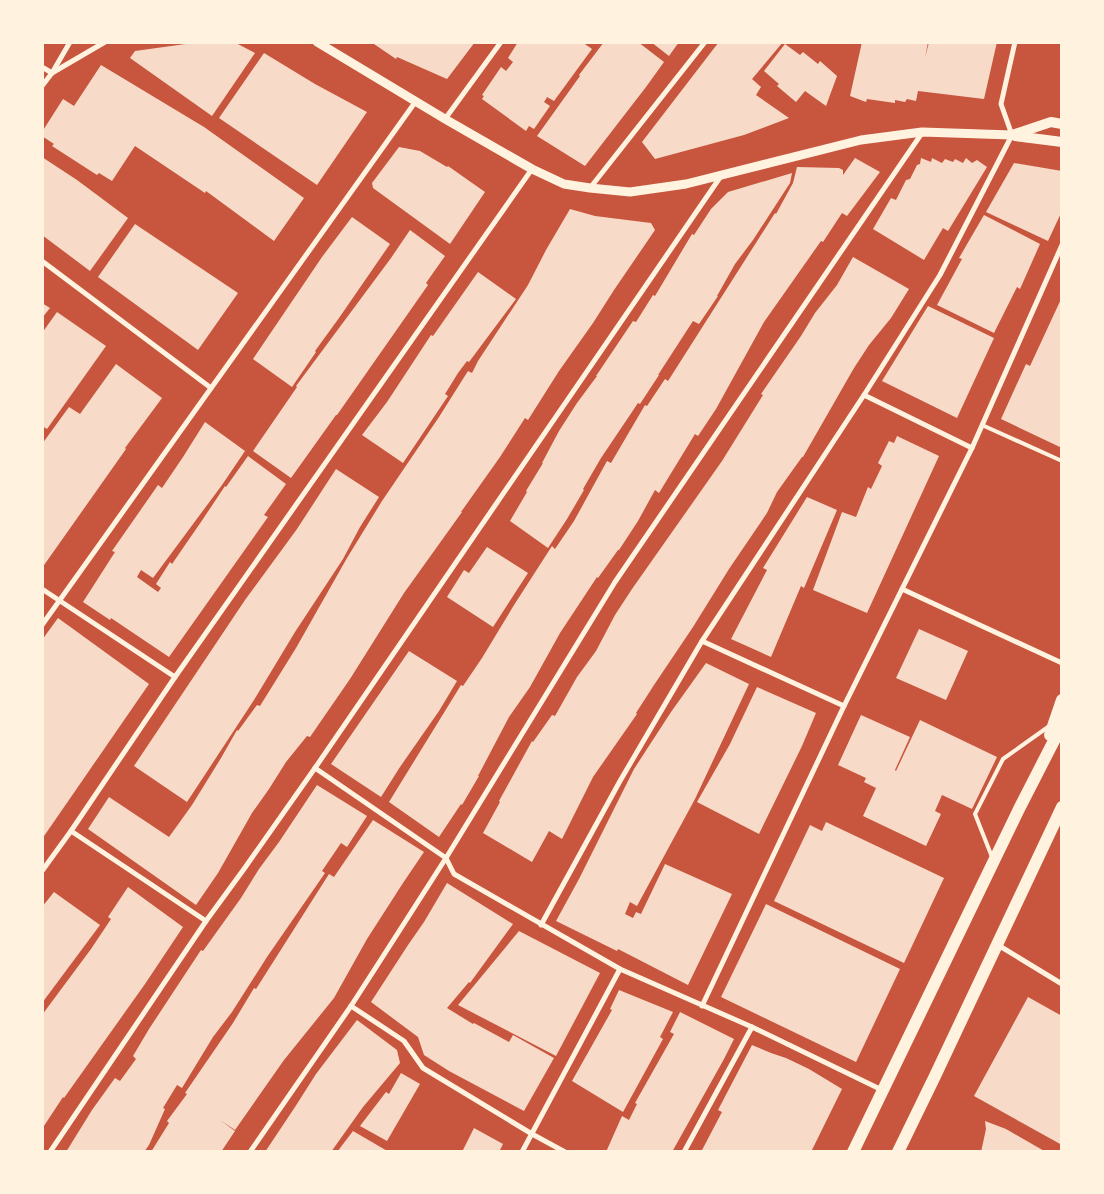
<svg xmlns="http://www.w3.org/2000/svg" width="1104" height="1194" viewBox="0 0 1104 1194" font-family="'Roboto Serif',serif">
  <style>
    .building { fill: #f7dbc8 }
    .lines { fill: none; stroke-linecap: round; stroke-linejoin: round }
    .service { stroke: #fff3e0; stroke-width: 4 }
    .minor { stroke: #fff3e0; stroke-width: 5 }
    .tertiary { stroke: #fff3e0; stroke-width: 9 }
    .secondary { stroke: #fff3e0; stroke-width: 10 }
    .primary { stroke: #fff3e0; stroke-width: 12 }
  </style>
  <rect width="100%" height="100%" fill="#c8553d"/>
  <g class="building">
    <path d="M200 42H234L255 53 212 116 130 58 135 51Z"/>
    <path d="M371 42H475L447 79 397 57 396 59Z"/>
    <path d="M518 42H582L592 49 554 101 547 97 546 99 544 102 550 106 534 129 529 126 526 131 482 99 484 96 482 95 501 67 506 71 513 62 508 58Z"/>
    <path d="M604 42H638L664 62 646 87 585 166 537 136 580 76 579 75Z"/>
    <path d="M651 42H679L669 56Z"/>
    <path d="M719 42H783L752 79 761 87 756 95 789 118 744 135 655 159 642 142 715 47Z"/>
    <path d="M862 42H928L925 58 929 42H997L984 99 918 91 916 101 907 99 905 102 895 100V103L867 99 866 102 850 96Z"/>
    <path d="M785 44 800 55 803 52 818 64 820 61 837 76 826 106 805 91 796 102 777 86 779 84 764 71Z"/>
    <path d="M264 53 315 84 367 112 317 185 219 118Z"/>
    <path d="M101 65 204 127 304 198 274 241 206 191 205 193 135 146 112 181 99 173 97 175 52 146 54 144 42 136V132L63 99 74 106Z"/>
    <path d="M399 147 420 151 447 167 448 166 485 192 450 244 373 188 372 183Z"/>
    <path d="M42 157 77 180 128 218 90 271 42 235Z"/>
    <path d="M855 158 880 172 847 216 842 213 823 242 821 241 764 322 716 409 698 436 695 434 659 493 655 490 638 521 619 550H618L598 578 597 577 560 633 530 687 509 717 478 776H479L462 805 461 804 439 837 389 802 461 685 463 686 482 658 514 605 552 546 555 549 574 521 607 461 611 463 645 405 647 406 665 379 668 381 775 213 776 214 793 183 797 167 839 168 843 170V175Z"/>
    <path d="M921 158 931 162 932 158 942 163 945 159 953 162 955 159 963 163 966 158 972 163 977 160 987 167 948 231 943 228 924 260 873 229 891 198 896 200 906 180 910 179 917 165 920 164Z"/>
    <path d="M1014 163 1062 171V211L1048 241 986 212Z"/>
    <path d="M792 173 790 183 753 240 735 264 717 296H718L699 324 693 321 658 375H659L640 404 638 403 601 458 583 489 584 490 567 519 548 548 510 521 527 492 526 491 543 463H542L559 431 577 403 597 376H596L633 321 636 322 653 295 655 296 692 234 694 235 711 209 728 192Z"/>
    <path d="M570 209 595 216 651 223 655 230 614 290 593 323 559 371 528 420 525 418 500 457 461 512H462L404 593 350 679 310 737 307 736 286 762 269 789 252 813 218 873 196 905 88 829 109 797 169 837 192 805 221 758 237 730 238 731 257 705 260 706 296 648 347 558 382 501 439 417 468 371 472 373 478 361 528 285 546 250Z"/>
    <path d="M984 215 1040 244 1020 289 1017 287 994 333 937 305 962 259 959 258Z"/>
    <path d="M352 217 390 244 339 318 315 351 316 352 292 387 253 359 322 257Z"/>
    <path d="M135 224 238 293 198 350 98 277Z"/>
    <path d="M410 230 445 256 426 283 428 285 337 415H336L291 478 253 451 297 387 296 386 391 258Z"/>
    <path d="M853 257 909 289 891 318 869 345 854 368 803 457H802L777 492 767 513 729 569 693 627 654 685 636 713 637 714 593 777 562 839 549 831 532 862 483 833 500 802 499 801 532 741 533 742 552 715 555 716 577 677 596 651 615 615 632 589 722 461 763 395 761 394 801 336 815 313 837 285Z"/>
    <path d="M478 272 516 299 469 362 467 361 458 373 445 394 448 396 403 463 362 435 387 402 431 335 433 336Z"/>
    <path d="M1062 297V448L1001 419 1026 364 1030 366Z"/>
    <path d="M42 303 50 308 42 318Z"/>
    <path d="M928 306 994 338 957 418 882 381Z"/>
    <path d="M57 312 106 346 47 429 42 426V333Z"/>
    <path d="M116 364 162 398 125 448 126 449 42 568V444L69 407 80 414Z"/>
    <path d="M205 422 245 451 222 485 153 578 141 570 137 577 158 592 161 588 156 584 170 562 172 564 203 519 225 486 226 487 248 456 286 484 264 515 268 517 169 657 111 618 110 620 83 602 115 552 112 551 158 485 162 488 183 457Z"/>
    <path d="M897 436 939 456 867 613 813 590 842 512 856 517 868 487 871 489 882 466 878 463 889 441 894 443Z"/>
    <path d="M336 469 379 497 360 527 343 559 295 632 254 700 187 802 134 766 245 600 297 529Z"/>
    <path d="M807 497 837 510 804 588 801 586 771 657 731 639 767 570 763 568Z"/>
    <path d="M487 547 528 573 493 627 447 597 464 570 469 573Z"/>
    <path d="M58 618 149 684 42 839V640Z"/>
    <path d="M919 629 968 651 946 700 896 678Z"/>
    <path d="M409 651 457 681 439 711 400 767 381 797 331 764Z"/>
    <path d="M706 663 749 684 695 799 637 906 630 902 625 914 633 918 636 912 641 914 665 864 732 894 688 985 618 949 617 951 556 921 579 879 634 769 671 712Z"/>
    <path d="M757 687 816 713 802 746 759 834 697 802 730 744Z"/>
    <path d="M861 715 910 737 895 770 896 771 920 720 997 757 972 809 942 795 935 811 941 814 926 846 863 816 876 788 864 782 866 778 838 765Z"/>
    <path d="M317 785 367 816 347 847 341 843 322 871 325 873 267 957 232 1012 213 1037 182 1088 177 1085 163 1108 165 1109 149 1145 144 1152H66L92 1110 115 1078 120 1081 136 1059 133 1056 149 1029 201 950 203 951 241 898 259 869 279 842Z"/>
    <path d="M373 820 424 852 403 883 367 939 334 998 284 1060 235 1130 220 1120 235 1131 221 1152H151L169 1123 167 1121 187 1094 185 1093 233 1023 254 988 256 989 329 874 334 877Z"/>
    <path d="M826 822 944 878 904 963 774 901 810 825 822 831Z"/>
    <path d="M447 883 513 924 470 983 469 982 447 1008 473 1024 474 1023 509 1042 513 1035 554 1058 524 1111 449 1071 424 1055 418 1037 371 1002 408 945 424 922Z"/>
    <path d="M128 887 183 927 145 984 64 1098 63 1097 42 1129V1015L91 949 111 919 108 917Z"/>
    <path d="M54 892 100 925 42 1003V907Z"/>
    <path d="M766 904 900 969 856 1062 721 997Z"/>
    <path d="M519 931 600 973 556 1056 458 1005Z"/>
    <path d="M619 990 673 1012 660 1037 663 1039 623 1112 572 1081 612 1010 610 1009Z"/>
    <path d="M1028 997 1062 1016V1145L974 1096Z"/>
    <path d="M680 1012 734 1039 724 1059 672 1152H606L622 1116 629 1120 637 1104 635 1103 674 1034 670 1032Z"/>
    <path d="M357 1020 397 1050 400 1063 363 1107 331 1152H265L295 1107 316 1074Z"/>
    <path d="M752 1045 771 1053 786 1058 809 1069 842 1089 811 1152H701L722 1112 718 1110Z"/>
    <path d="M401 1073 420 1084 387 1141 360 1126 386 1092 389 1094Z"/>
    <path d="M985 1121 1006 1129 1046 1152H981L986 1129Z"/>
    <path d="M474 1128 503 1144 499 1152H462Z"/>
    <path d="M353 1131 389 1152H337Z"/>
  </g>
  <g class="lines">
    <g class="service">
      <path d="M982 425 1062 461"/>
      <path d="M992 857 975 814 1003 759 1048 727"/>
    </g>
    <g class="minor">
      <path d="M42 67 52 73"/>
      <path d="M52 73 105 42"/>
      <path d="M42 86 52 73 70 42"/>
      <path d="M445 119 501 42"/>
      <path d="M590 188 705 42"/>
      <path d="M42 261 211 388"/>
      <path d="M864 395 972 448"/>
      <path d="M42 589 175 677"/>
      <path d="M902 589 1062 663"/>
      <path d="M42 625 416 101"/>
      <path d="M702 641 844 706"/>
      <path d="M315 768 446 858 454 874 620 969 752 1027 882 1090"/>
      <path d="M71 831 206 921"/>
      <path d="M42 871 71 831 175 677 532 169"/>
      <path d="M541 925 620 781 702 641 864 395 940 275 1012 135 1001 104 1015 42"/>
      <path d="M998 945 1062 984"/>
      <path d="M351 1006 404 1041 423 1068 532 1134 565 1152"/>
      <path d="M702 1006 844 706 972 448 1062 245"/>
      <path d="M50 1152 206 921 244 869 315 768 721 176"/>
      <path d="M250 1152 351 1006 380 961 446 858 615 582 922 133"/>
      <path d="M522 1152 620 969"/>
      <path d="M684 1152 752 1027"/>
    </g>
    <path class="tertiary" d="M317 42 445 119 532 169 564 184 590 188 630 192 686 184 861 140 922 132 1012 135"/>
    <g class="secondary">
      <path d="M1012 135 1051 122 1062 124"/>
      <path d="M1015 136 1062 142"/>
    </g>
    <g class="primary">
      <path d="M1050 735 1062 700"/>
      <path d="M853 1152 1019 809 1062 725"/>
      <path d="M898 1152 935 1076 1062 807"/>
    </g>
  </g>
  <rect width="1104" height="1194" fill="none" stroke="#fff3e0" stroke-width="88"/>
</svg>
